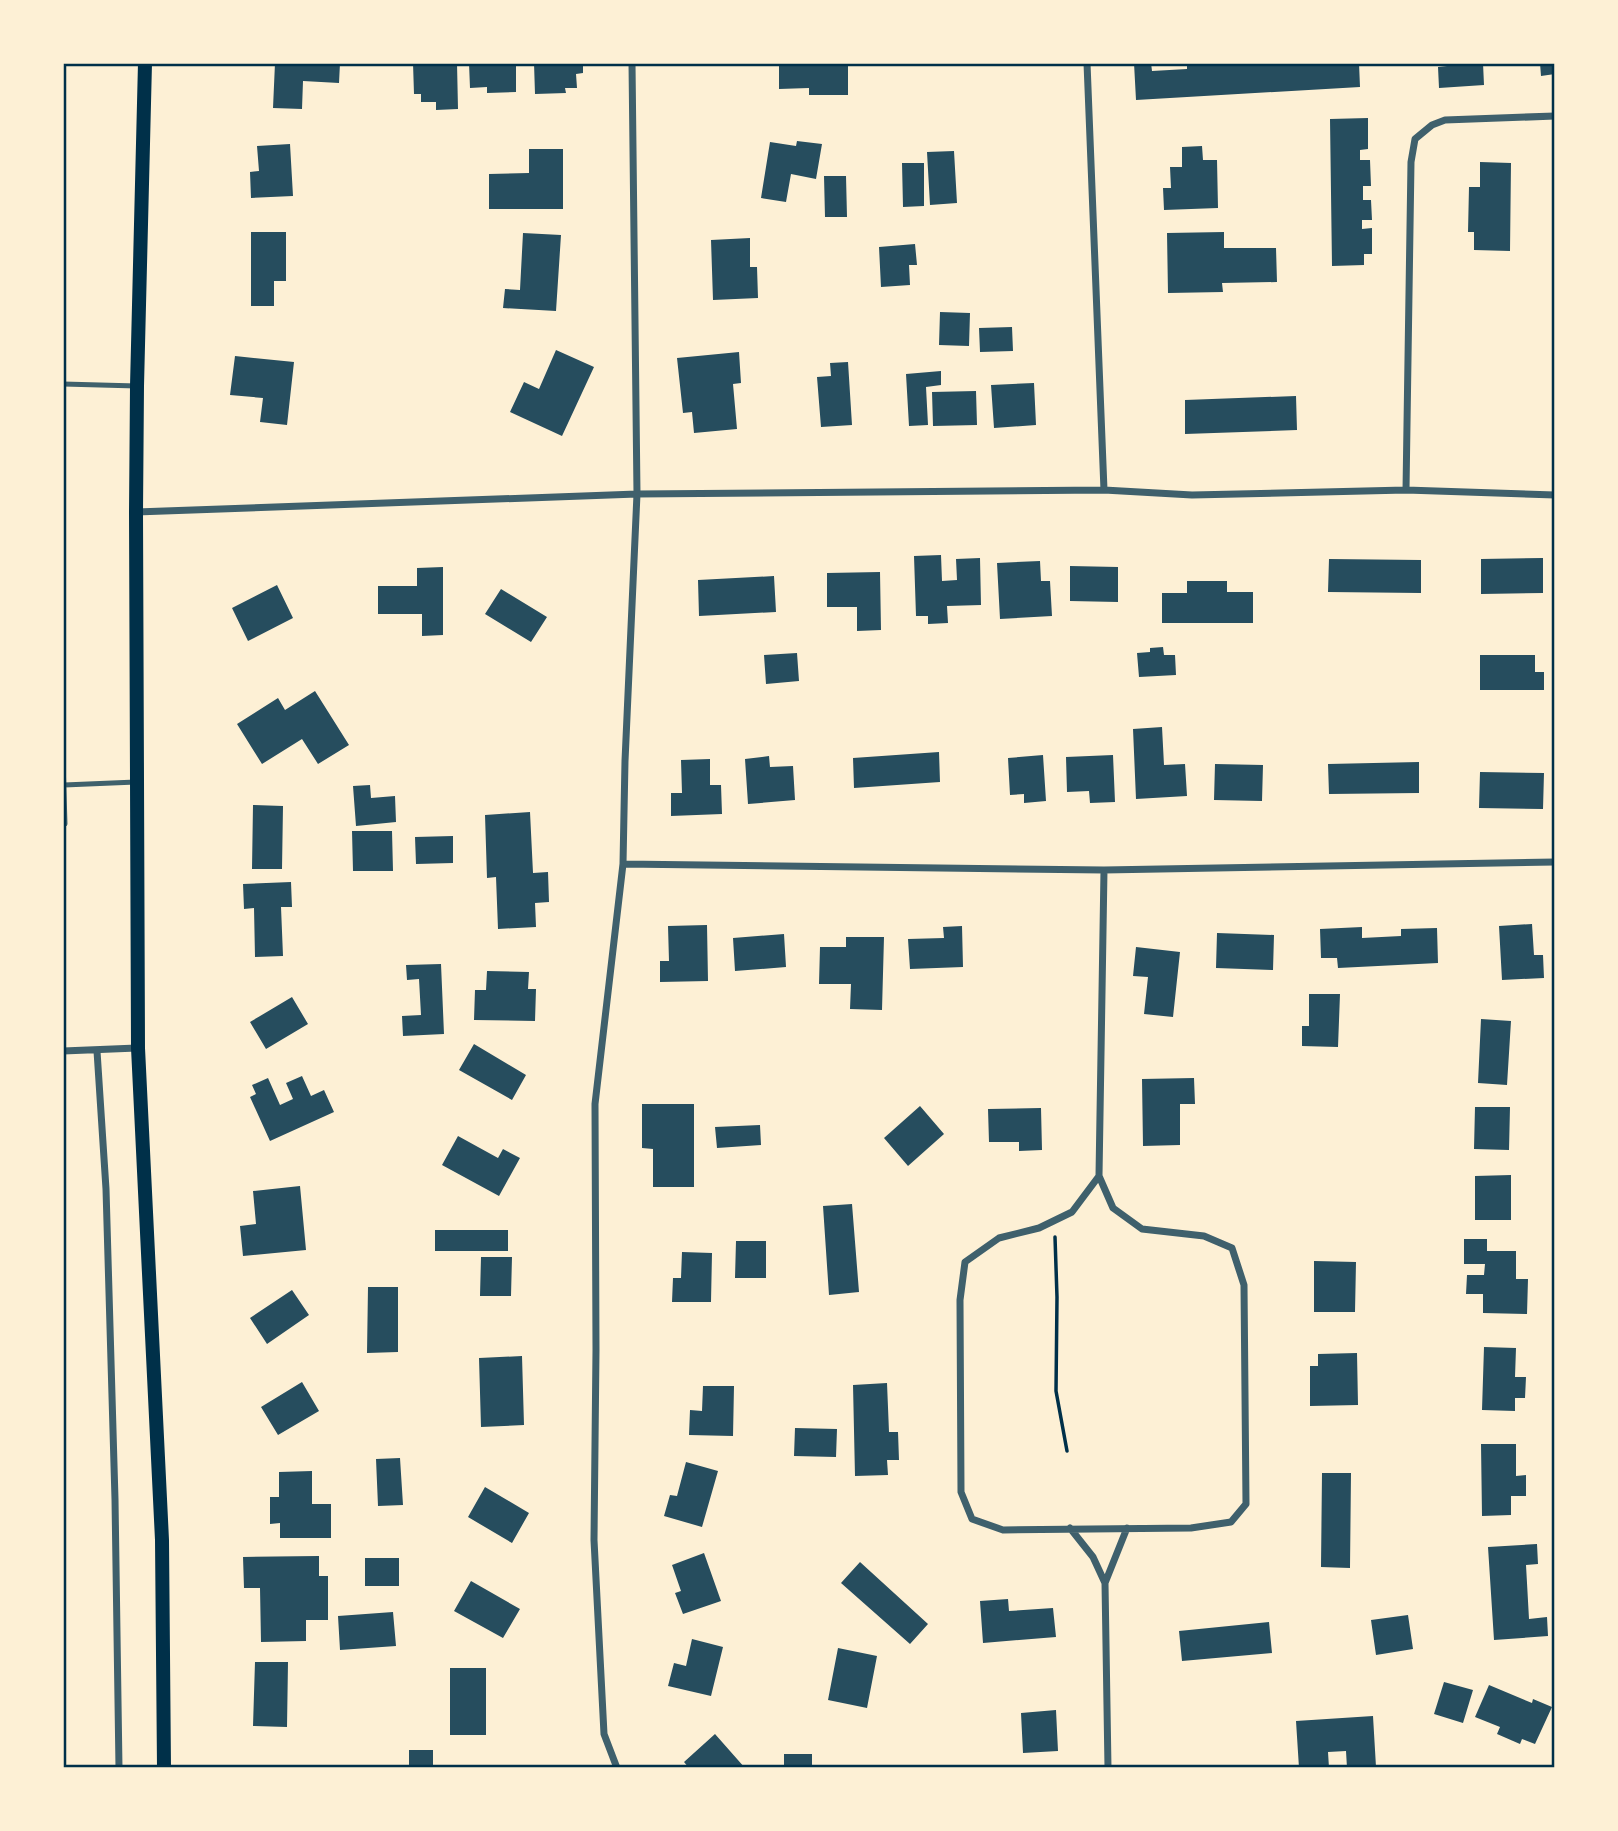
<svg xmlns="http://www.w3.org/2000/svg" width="1618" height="1831" font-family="Ubuntu,sans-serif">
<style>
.building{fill:#264d5e}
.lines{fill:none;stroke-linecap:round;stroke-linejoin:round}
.path{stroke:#003049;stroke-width:3.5}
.service{stroke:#3f606c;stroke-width:5}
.minor{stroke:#3f606c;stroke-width:7}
.secondary{stroke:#003049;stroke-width:14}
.neatline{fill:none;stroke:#003049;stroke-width:2.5}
</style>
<rect width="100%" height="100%" fill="#fdf0d5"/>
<path class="building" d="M275 63H340L339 83 303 81 302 109 273 108Z
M413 63H457L458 109 436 110V102H421V94H414Z
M469 63H516V92L487 93V87L470 88Z
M534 63H583V73L576 74 577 88H565L566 93 535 94Z
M779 63H848V95H809V88L779 89Z
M1134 63H1151L1152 71 1187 69V63H1359L1360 87 1136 100Z
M1447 63H1483L1484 85 1439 88 1438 67 1447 66Z
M1540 63H1555V74L1541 76Z
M1368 118V149L1360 150V160H1370L1371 186H1363V200H1371L1372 220H1362V229L1372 228V254H1364V265L1332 266 1330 119Z
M797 141 822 144 816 179 791 174 786 202 761 198 770 142 796 146Z
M290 144 293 196 251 198 250 172 259 171 257 146Z
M1202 146 1203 160H1217L1218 208 1164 210 1163 188H1171L1170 167H1182V147Z
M529 149H563V209H489V174L529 173Z
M954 151 957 203 930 205 927 152Z
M1480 162 1511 163 1510 251 1474 250V232H1468L1469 187H1480Z
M902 163H924V206L903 207Z
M824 176H846L847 217H825Z
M251 232H286V281H274V306H251Z
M1224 232V248H1276L1277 282 1222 283 1223 292 1168 293 1167 233Z
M523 233 561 235 556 311 503 308 505 289 520 290Z
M750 238V267H757L758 298 713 300 711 240Z
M915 244 917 265H909L910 285 881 287 879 247Z
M940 312 970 313 969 346 939 345Z
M1012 327 1013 351 980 352 979 328Z
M556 350 594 367 562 436 510 412 524 382 539 389Z
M739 352 741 383 733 384 737 429 694 433 692 412 683 413 677 358Z
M235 356 294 362 287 425 260 422 263 398 230 395Z
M848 362 852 425 821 427 817 377 831 376 830 363Z
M941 371V385L926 387 928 425 909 426 906 374Z
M1034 383 1036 425 994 428 991 385Z
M976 391 977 425 933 426 932 392Z
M1296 396 1297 430 1185 434V400Z
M941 555 942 581 957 580 956 559 980 558 981 605 947 606 948 623 928 624V616H916L914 556Z
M1543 558V593L1481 594V559Z
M1329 559 1421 560V593L1328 592Z
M1040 561 1041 581H1050L1052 616 1000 619 997 563Z
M1070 566 1118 567V602L1070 601Z
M443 567V635L422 636V614H378V586H417V568Z
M880 572 881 630 857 631V607H827V573Z
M774 576 776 612 699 616 698 580Z
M1187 581H1227V592H1253V623H1162V593H1187Z
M277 585 293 618 248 641 232 608Z
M501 589 547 617 531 642 485 614Z
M1163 647 1164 655H1175L1176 675 1139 677 1137 653 1150 652V648Z
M797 653 799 681 766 684 764 655Z
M1480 655H1535V672H1544V690H1480Z
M315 691 349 745 318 764 302 739 262 764 237 724 278 698 285 710Z
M1162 727 1164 765 1185 764 1187 796 1136 799 1133 729Z
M939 752 940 782 854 788 853 758Z
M1043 755 1046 801 1024 803V794L1010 795 1008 758Z
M1113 755 1115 802 1090 803 1089 791 1067 792 1066 757Z
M769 756 770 767 793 766 795 800 748 804 745 759Z
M710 759V785H721L722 814 671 816V793H682L681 760Z
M1419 762V793L1329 794 1328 764Z
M1215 764 1263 765 1262 801 1214 800Z
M1480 772 1544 773 1543 809 1479 808Z
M370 785 371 798 395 796 396 822 356 826 353 786Z
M253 805 283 806 282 869H252Z
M530 812 533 873 548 872 549 902 535 903 536 927 498 929 496 877 487 878 485 815Z
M352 831H392L393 871H353Z
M453 836V863L416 864 415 837Z
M291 882 292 907H281L283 956 255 957 254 908 244 909 243 884Z
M1532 924 1534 955H1543L1544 978 1502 980 1499 926Z
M707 925 708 981 660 982V961H669L668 926Z
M962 926 963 967 910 969 908 939 944 938 943 927Z
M1362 927V938L1401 936V929L1437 928 1438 963 1338 968 1337 958H1321L1320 929Z
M1217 933 1274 935 1273 970 1216 968Z
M784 934 786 967 735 971 733 938Z
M846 937H884L882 1010 850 1009 851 984H819L820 947H846Z
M1136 947 1180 952 1173 1017 1144 1014 1148 977 1133 976Z
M441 964 444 1034 403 1036 402 1016 421 1015 419 979 407 980 406 965Z
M487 971 529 972 528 989H536L535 1021 474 1020 475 990H486Z
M1309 994H1340L1338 1047 1302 1046V1026H1309Z
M292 997 308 1024 266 1049 250 1022Z
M1481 1019 1511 1021 1507 1085 1478 1083Z
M474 1044 526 1075 512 1100 459 1070Z
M302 1076 311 1096 324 1090 334 1112 270 1141 250 1097 256 1094 252 1085 268 1078 280 1105 293 1099 286 1083Z
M1194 1078 1195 1104H1180V1145L1143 1146 1142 1079Z
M642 1104H694V1187H653V1149L642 1148Z
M920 1106 944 1134 908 1166 884 1138Z
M1475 1107H1510L1509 1150 1474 1149Z
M1041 1108 1042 1150 1019 1151V1142H989L988 1109Z
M760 1125 761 1145 717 1148 715 1127Z
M458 1136 498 1158 503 1149 520 1158 499 1196 442 1165Z
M1511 1175V1220H1475V1176Z
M300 1186 306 1250 243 1256 240 1226 256 1224 253 1191Z
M852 1204 859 1292 829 1295 823 1206Z
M435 1230H508V1251H435Z
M1464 1239H1487V1251H1516V1279H1528L1527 1314 1483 1313V1294H1466L1467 1275H1484L1485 1264H1464Z
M736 1241H766V1278H735Z
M682 1252 712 1253 711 1302H672L673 1278H681Z
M481 1257H512L511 1296H480Z
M1314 1261 1356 1262 1355 1312H1314Z
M368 1287H398V1352L367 1353Z
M292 1290 309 1315 267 1344 250 1318Z
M1484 1347 1516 1348 1515 1377H1526L1525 1398H1515V1411L1482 1410Z
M1357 1353 1358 1405 1310 1406V1366H1318V1354Z
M522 1356 524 1425 481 1427 479 1358Z
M302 1382 319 1411 278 1435 261 1407Z
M887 1383 889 1432H898L899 1460H887L888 1475 855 1476 853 1385Z
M703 1386H734L733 1436 689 1435 690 1410 702 1411Z
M795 1428 837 1429 836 1457 794 1456Z
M1481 1444H1516V1476L1526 1475V1496H1511V1515L1482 1516Z
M400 1458 403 1505 378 1506 376 1459Z
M686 1462 718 1471 702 1527 664 1516 670 1495 677 1496Z
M312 1471V1504H331V1538H280V1523L270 1524V1497H279V1472Z
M1322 1473H1351L1350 1568 1321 1567Z
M485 1487 529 1513 512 1543 468 1517Z
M1537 1544 1538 1564 1526 1565 1529 1619 1547 1617 1548 1636 1494 1640 1488 1547Z
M704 1553 721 1601 683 1614 675 1593 681 1591 672 1565Z
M319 1556V1576H328V1620H306V1641L261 1642 260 1588H244L243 1557Z
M365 1558H399V1586H365Z
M860 1562 928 1624 910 1644 841 1583Z
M471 1581 520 1609 503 1638 454 1611Z
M1008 1599 1009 1611 1053 1608 1056 1637 983 1643 980 1601Z
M393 1612 396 1646 340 1650 338 1616Z
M1408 1615 1413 1649 1376 1655 1371 1620Z
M1269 1622 1272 1653 1182 1661 1179 1631Z
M692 1639 723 1647 711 1696 668 1686 674 1663 686 1666Z
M838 1648 877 1656 867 1708 828 1700Z
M255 1662H288L287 1727 253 1726Z
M450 1668H486V1735H450Z
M1444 1682 1473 1690 1463 1723 1434 1714Z
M1489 1685 1532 1703 1533 1699 1552 1707 1535 1744 1522 1739 1520 1744 1497 1734 1500 1727 1475 1717Z
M1056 1710 1058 1751 1023 1753 1021 1713Z
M1373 1716 1376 1767 1347 1768 1346 1751 1328 1752 1329 1768H1299L1296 1721Z
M715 1734 745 1768H689L684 1762Z
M409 1750H433V1768H409Z
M784 1754H812V1768H784Z"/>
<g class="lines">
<path class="path" d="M1055 1237 1057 1297 1056 1391 1067 1451"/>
<path class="service" d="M63 384 137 386
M63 761 65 824
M64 785 136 782"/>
<path class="minor" d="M1087 63 1104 490
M1406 490 1411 162 1415 139 1432 125 1445 120 1555 116
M136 512 637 494 1104 490 1192 495 1406 490 1555 495
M623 864 1104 870 1555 862
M63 1051 137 1048
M97 1051 106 1189 115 1499 119 1768
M1099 1176 1072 1212 1039 1228 999 1238 965 1262 960 1300 961 1492 972 1519 1003 1530 1191 1528 1231 1522 1246 1504 1244 1285 1232 1248 1204 1236 1142 1229 1113 1208 1099 1176 1104 870
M1070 1528 1093 1557 1105 1583 1108 1768
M1105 1583 1127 1528
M617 1768 604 1734 594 1540 596 1350 595 1104 623 864 625 761 637 494 632 63"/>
<path class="secondary" d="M145 63 137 386 136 512 138 1048 162 1540 164 1768"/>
</g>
<rect width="1618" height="1831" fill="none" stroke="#fdf0d5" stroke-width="130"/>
<rect x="65" y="65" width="1488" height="1701" class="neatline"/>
</svg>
